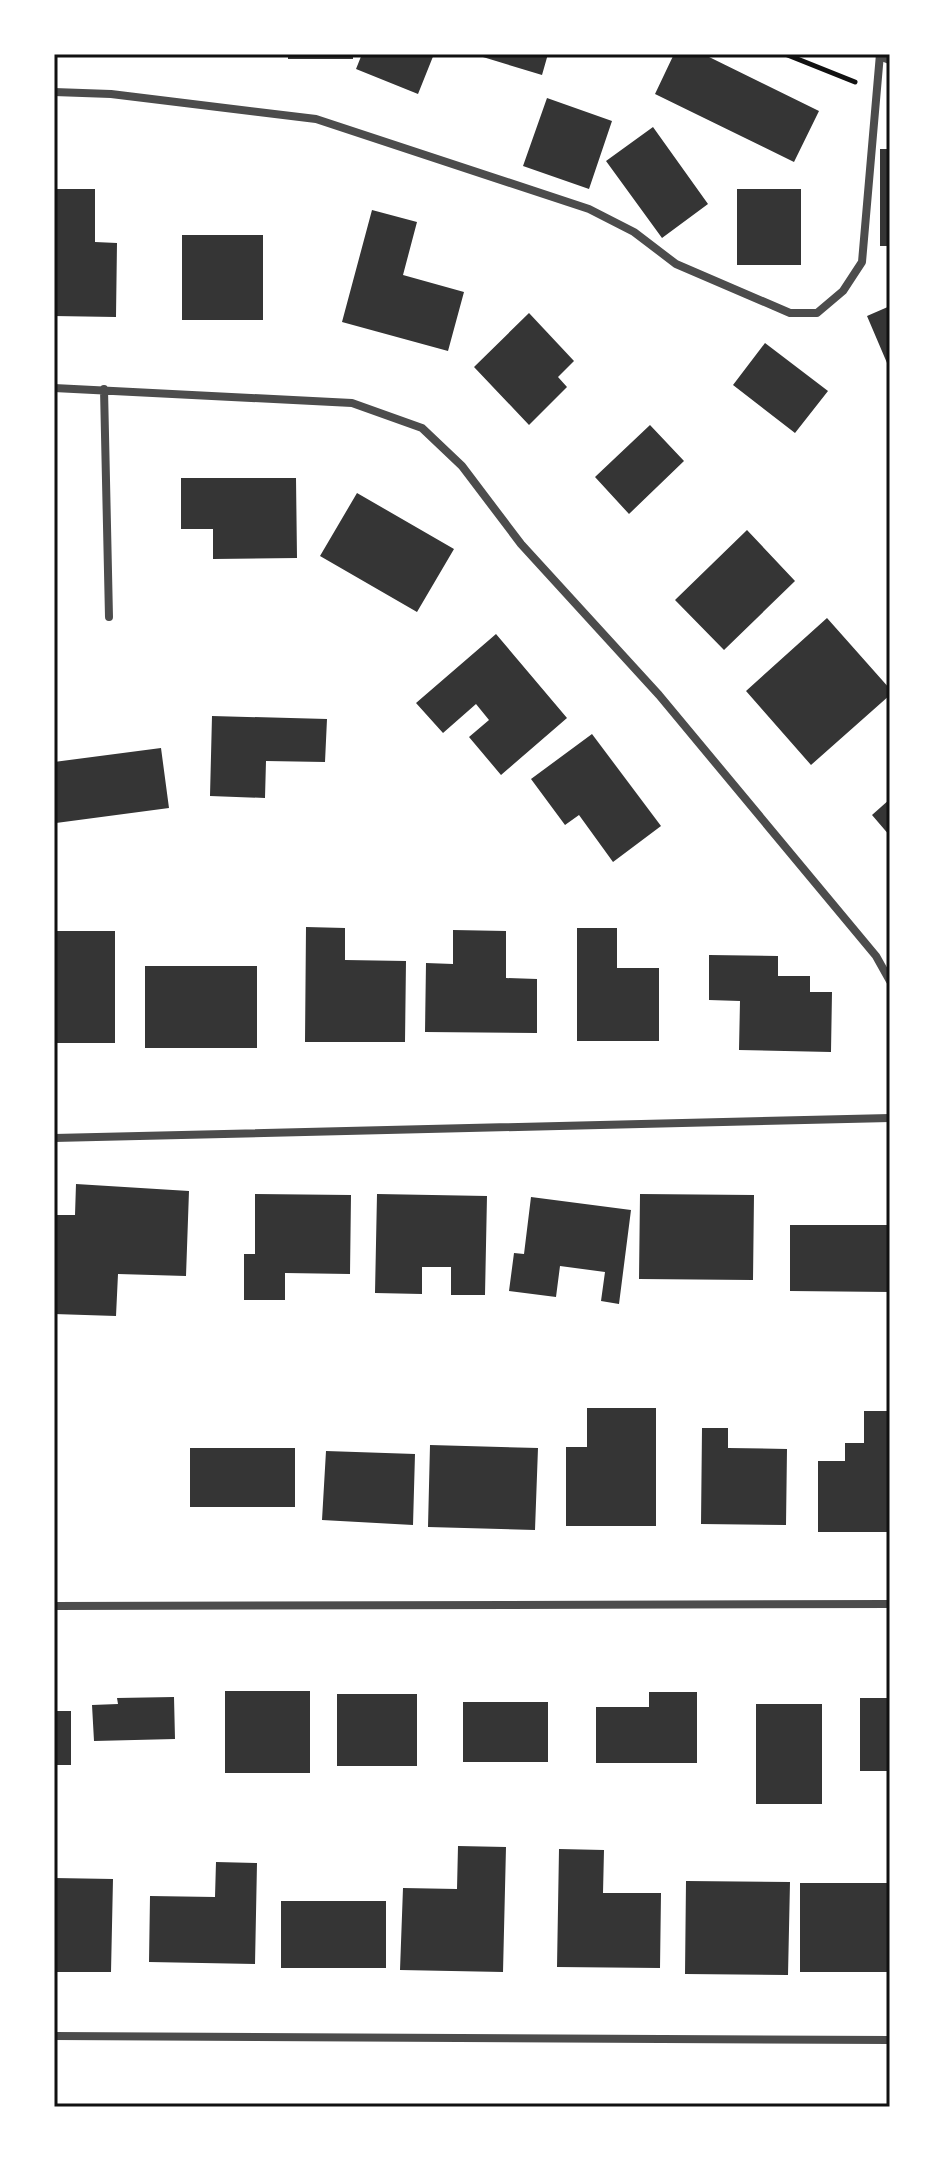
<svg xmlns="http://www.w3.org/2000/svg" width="944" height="2161" font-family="'Public Sans',sans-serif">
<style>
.building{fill:#353535}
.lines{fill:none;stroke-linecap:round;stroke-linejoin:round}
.path{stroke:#111;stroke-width:5}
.minor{stroke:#4c4c4c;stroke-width:8}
.tertiary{stroke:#4c4c4c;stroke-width:14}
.neatline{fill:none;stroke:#111;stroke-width:3}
</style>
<rect width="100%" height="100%" fill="#fff"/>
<path class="building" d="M117 54H165V57H117Z
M288 54H353V59H288Z
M362 54H434L418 94 356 69Z
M473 54H548L542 75Z
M674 54H703L819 111 794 162 655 94Z
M547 98 612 121 589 189 523 166Z
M653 127 708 204 662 238 606 161Z
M880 149H890V246H880Z
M54 189H95V242L117 243 116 317 54 316Z
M737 189H801V265H737Z
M372 210 417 222 403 275 464 292 448 351 342 322Z
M182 235H263V320H182Z
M890 306V370L867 316Z
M529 313 574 361 558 377 567 387 529 425 474 367Z
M765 343 828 391 795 433 733 385Z
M650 425 684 461 629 514 595 477Z
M181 478H296L297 558 213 559V529H181Z
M357 493 454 549 417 612 320 556Z
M747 530 795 581 724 650 675 600Z
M827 618 890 689V695L811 765 746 691Z
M496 634 567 718 501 775 469 737 489 720 476 704 443 733 416 703Z
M212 716 327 719 325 762 266 761 265 798 210 796Z
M592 734 661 826 613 862 579 815 565 825 531 779Z
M161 748 169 808 56 823 54 762Z
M890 799V836L872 815Z
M306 927 345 928V960L406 961 405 1042H305Z
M577 928H617V968H659V1041H577Z
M453 930 506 931V978L537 979V1033L425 1032 426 963 453 964Z
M54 931H115V1043H54Z
M709 955 778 956V976H810V992H832L831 1052 739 1050 740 1001 709 1000Z
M145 966H257V1048H145Z
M76 1184 189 1191 186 1276 118 1274 116 1316 54 1314V1215H75Z
M255 1194 351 1195 350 1274 285 1273V1300H244V1254H255Z
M377 1194 487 1196 485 1295H451V1267H422V1294L375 1293Z
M640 1194 754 1195 753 1280 639 1279Z
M531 1197 631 1210 619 1304 601 1301 605 1272 560 1266 556 1297 509 1291 514 1253 524 1254Z
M790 1225H890V1292L790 1291Z
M587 1408H656V1526H566V1447H587Z
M864 1411H890V1532H818V1461H845V1443H864Z
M702 1428H728V1448L787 1449 786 1525 701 1524Z
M430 1445 538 1448 535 1530 428 1527Z
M190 1448H295V1507H190Z
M326 1451 415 1454 413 1525 322 1520Z
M225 1691H310V1773H225Z
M649 1692H697V1763H596V1707H649Z
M337 1694H417V1766H337Z
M174 1697 175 1739 94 1741 92 1705 118 1704 117 1698Z
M860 1698H890V1771H860Z
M463 1702H548V1762H463Z
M756 1704H822V1804H756Z
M54 1711H71V1765H54Z
M458 1846 506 1847 503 1972 400 1970 403 1888 457 1889Z
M559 1849 604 1850 603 1893H661L660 1968 557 1967Z
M216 1862 257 1863 255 1964 149 1962 150 1896 215 1897Z
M54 1878 113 1879 111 1972H54Z
M686 1881 790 1882 788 1975 685 1974Z
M800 1883H890V1972H800Z
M281 1901H386V1968H281Z"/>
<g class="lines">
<path class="path" d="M785 54 855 82"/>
<path class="minor" d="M54 92 111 94 316 119 589 209 634 232 676 264 790 313H817L843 291 862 262 880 54
M54 388 352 403 422 428 462 466 521 544 659 695 876 956 890 981
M104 389 109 617
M54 1138 890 1118
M54 1606 890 1604
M54 2036 890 2040"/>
<path class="tertiary" d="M882 54 890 57"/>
</g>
<rect width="944" height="2161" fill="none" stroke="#ffffff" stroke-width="112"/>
<rect x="56" y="56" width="832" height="2049" class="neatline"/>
</svg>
